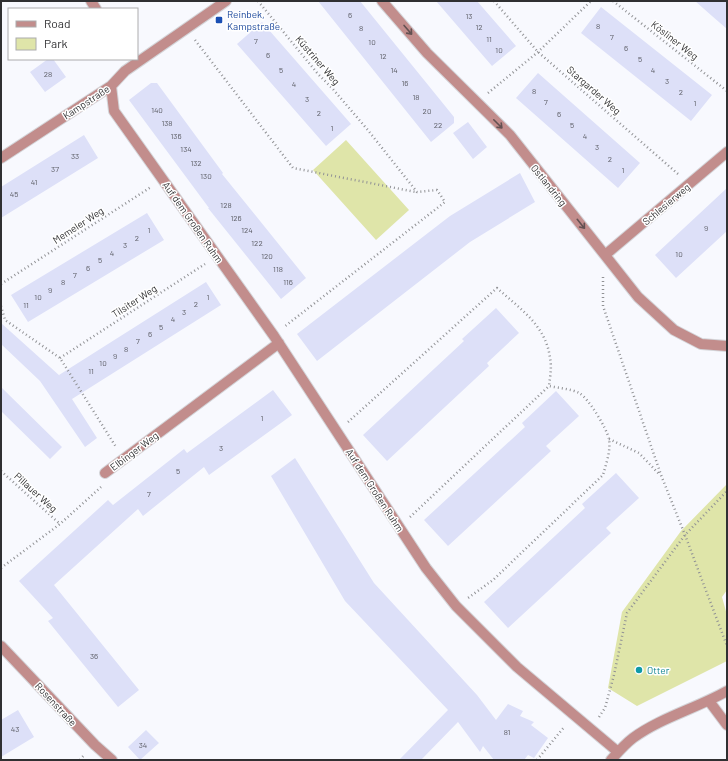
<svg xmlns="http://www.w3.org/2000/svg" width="728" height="761" font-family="Barlow,sans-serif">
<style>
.green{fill:#dfe5a9}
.building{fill:#dde0f8}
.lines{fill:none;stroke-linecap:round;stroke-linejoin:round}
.service-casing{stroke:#d4d5d9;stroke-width:12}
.minor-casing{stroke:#d4d5d9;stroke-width:12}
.path{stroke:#919295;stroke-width:2.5;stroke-dasharray:1 3;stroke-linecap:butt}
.service{stroke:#c28d8c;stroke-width:10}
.minor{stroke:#c28d8c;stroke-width:10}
.oneway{stroke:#635152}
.transit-dot{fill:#1a4fb4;stroke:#fff;stroke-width:1.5}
.culture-dot{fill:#0f9aa8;stroke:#fff;stroke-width:1.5}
.labels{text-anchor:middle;stroke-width:3;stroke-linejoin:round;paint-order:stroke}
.number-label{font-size:8px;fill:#5b5c64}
.transit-label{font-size:10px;fill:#164399;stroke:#fff;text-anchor:start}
.street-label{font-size:10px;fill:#303032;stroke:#fff}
.culture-label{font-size:10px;fill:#0d838f;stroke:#fff;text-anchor:start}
</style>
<rect width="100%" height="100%" fill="#f8f9fe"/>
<path class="green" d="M346 140 409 210 376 240 313 170Z
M727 484V590L722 597 727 615V661L637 706 608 688 622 612 681 531Z"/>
<path class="building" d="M318 1H360L454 117V123L431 142Z
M436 1H477L516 46 492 66Z
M695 1H727V29L712 16Z
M601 7 712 95 691 121 581 33Z
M262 22 351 124 326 146 237 44Z
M48 59H53L66 77 45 92 30 72Z
M538 73 640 163 618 188 516 98Z
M151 83H157L223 173 222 174 306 278 281 299 208 208H209L129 100Z
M468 122 487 147 473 159 453 133Z
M84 135 98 158 1 218V187Z
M520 173 535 202 470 242 317 361 297 334 450 216Z
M727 188V231L676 278 655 255Z
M147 213 164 240 28 322 11 295Z
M206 282 221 305 72 399 97 438 85 447 40 381 1 344V323L60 376 59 375Z
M496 308 519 333 487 363 489 366 387 461 363 435 464 341 462 339Z
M1 387 62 447 50 459 1 411Z
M273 390 292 415 209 475 204 467 143 516 138 509 54 585 139 690 118 707 48 621 53 618 19 581 108 500 113 505 184 449 187 453Z
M556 391 579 416 546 446 551 451 448 546 424 520 525 427 522 423Z
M295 458 374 583 477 695 496 720 508 704 523 711 520 716 534 722 531 725 548 738 534 758 528 755 524 760H494L483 746 480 752 458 722 421 760H399L448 710 345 601 271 476Z
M616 473 639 498 606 528 611 533 508 628 484 602 585 508 582 504Z
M18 710 34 737 1 757V720Z
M146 730 159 743 140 760 128 747Z"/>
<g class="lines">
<defs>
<path id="service" d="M91 1 96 9"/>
<path id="minor" d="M382 1 427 53 510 135 638 297 674 330 701 344 727 346
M111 86 114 111 274 336 426 568 456 606 517 667 618 752
M1 158 111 86 125 71 226 1
M605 255 727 152
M105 473 279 343
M1 646 95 745 112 760
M709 701 727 725
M611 760C618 752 625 744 633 738 660 718 697 708 727 691"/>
</defs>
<use href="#service" class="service-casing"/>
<use href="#minor" class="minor-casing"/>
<path class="path" d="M258 1 318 74 332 88 367 129 417 192 437 190 445 202 284 327
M494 1 538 52 678 174
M613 1 727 91
M195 40 293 168 416 192
M488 93 538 52 591 1
M603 277V306L661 475 685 535 727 646
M1 284 151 187
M1 306 5 320 60 358 116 447
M60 358 205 264
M348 422 497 288C519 308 546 325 550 358 552 367 550 377 549 386
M609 439 639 453 659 474
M1 471 60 524
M410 517 549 386C558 388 572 389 579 393 588 397 607 429 609 439 611 451 606 464 603 475L493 580 468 598
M1 568 60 524 101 487
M599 717 605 708 614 675 627 613 685 535 727 491
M80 760 84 755
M537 760 565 726"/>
<use href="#service" class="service"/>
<use href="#minor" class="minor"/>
</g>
<defs><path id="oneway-shaft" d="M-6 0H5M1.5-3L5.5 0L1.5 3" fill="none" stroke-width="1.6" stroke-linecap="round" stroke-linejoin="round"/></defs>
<g class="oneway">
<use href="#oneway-shaft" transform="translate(408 30) rotate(49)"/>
<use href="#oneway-shaft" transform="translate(498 124) rotate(45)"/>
<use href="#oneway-shaft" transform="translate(581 224) rotate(51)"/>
</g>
<rect class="transit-dot" x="215" y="16" width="8" height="8" rx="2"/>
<circle class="culture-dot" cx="639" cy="670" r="4"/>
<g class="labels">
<g class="number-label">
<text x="350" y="18">6</text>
<text x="469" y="19">13</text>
<text x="598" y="29">8</text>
<text x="479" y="30">12</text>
<text x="361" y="31">8</text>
<text x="612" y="40">7</text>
<text x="489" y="42">11</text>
<text x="256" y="44">7</text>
<text x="372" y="45">10</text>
<text x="626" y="51">6</text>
<text x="499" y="53">10</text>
<text x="268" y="58">6</text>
<text x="383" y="59">12</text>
<text x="640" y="62">5</text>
<text x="281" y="73">5</text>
<text x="394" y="73">14</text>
<text x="653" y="73">4</text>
<text x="48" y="77">28</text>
<text x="667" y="84">3</text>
<text x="405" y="86">16</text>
<text x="294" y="87">4</text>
<text x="534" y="94">8</text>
<text x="681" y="95">2</text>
<text x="416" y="100">18</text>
<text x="307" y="102">3</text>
<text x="546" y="105">7</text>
<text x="695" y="106">1</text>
<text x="157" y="113">140</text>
<text x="427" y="114">20</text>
<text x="319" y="116">2</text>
<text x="559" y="117">6</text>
<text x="167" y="126">138</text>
<text x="438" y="128">22</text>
<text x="572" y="128">5</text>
<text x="332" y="131">1</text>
<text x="176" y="139">136</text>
<text x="585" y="139">4</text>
<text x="597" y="150">3</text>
<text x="186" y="152">134</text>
<text x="75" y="159">33</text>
<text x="610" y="162">2</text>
<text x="196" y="166">132</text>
<text x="55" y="172">37</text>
<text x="623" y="173">1</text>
<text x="206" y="179">130</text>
<text x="34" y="185">41</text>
<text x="14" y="197">45</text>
<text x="226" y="208">128</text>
<text x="236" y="221">126</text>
<text x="706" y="231">9</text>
<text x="149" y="233">1</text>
<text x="247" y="233">124</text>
<text x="137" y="241">2</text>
<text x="257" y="246">122</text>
<text x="125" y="248">3</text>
<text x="112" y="256">4</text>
<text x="679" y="257">10</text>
<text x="267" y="259">120</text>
<text x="100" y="263">5</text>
<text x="88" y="271">6</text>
<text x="278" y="272">118</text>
<text x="75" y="278">7</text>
<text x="63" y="285">8</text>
<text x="288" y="285">116</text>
<text x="50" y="293">9</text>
<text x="38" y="300">10</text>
<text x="208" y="300">1</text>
<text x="196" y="307">2</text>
<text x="26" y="308">11</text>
<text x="184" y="315">3</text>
<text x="173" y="322">4</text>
<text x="161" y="330">5</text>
<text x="150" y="337">6</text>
<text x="138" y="344">7</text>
<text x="126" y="352">8</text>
<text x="115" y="359">9</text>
<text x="103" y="366">10</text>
<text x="91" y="374">11</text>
<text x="262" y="421">1</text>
<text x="221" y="451">3</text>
<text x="178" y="474">5</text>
<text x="149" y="497">7</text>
<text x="94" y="659">36</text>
<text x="15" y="732">43</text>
<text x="507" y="735">81</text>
<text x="143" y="748">34</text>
</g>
<g class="transit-label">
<text x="227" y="18">Reinbek,<tspan x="227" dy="12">Kampstraße</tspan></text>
</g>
<g class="street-label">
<text transform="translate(675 40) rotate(38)" y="4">Kösliner Weg</text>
<text transform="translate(318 60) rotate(49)" y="4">Küstriner Weg</text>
<text transform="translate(594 90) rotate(41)" y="4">Stargarder Weg</text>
<text transform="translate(86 102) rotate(-33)" y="4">Kampstraße</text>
<text transform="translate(549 185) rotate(51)" y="4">Ostlandring</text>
<text transform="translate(666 204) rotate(-40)" y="4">Schlesierweg</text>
<text transform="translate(193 222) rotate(55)" y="4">Auf dem Großen Ruhm</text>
<text transform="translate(78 225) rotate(-33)" y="4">Memeler Weg</text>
<text transform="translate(134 301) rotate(-33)" y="4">Tilsiter Weg</text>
<text transform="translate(134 451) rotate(-37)" y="4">Elbinger Weg</text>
<text transform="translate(375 490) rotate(57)" y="4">Auf dem Großen Ruhm</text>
<text transform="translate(36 492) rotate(42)" y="4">Pillauer Weg</text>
<text transform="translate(56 704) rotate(47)" y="4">Rosenstraße</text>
</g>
<g class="culture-label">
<text x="647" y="674">Otter</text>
</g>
</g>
<rect width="728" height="761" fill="none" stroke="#303032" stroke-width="4"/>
<rect x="8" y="8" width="130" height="52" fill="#ffffff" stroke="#acacad"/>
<rect x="16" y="21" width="20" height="6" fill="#c28d8c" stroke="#acacad"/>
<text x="44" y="28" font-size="12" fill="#303032">Road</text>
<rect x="16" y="38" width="20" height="12" fill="#dfe5a9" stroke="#acacad"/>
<text x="44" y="48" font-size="12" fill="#303032">Park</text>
</svg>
